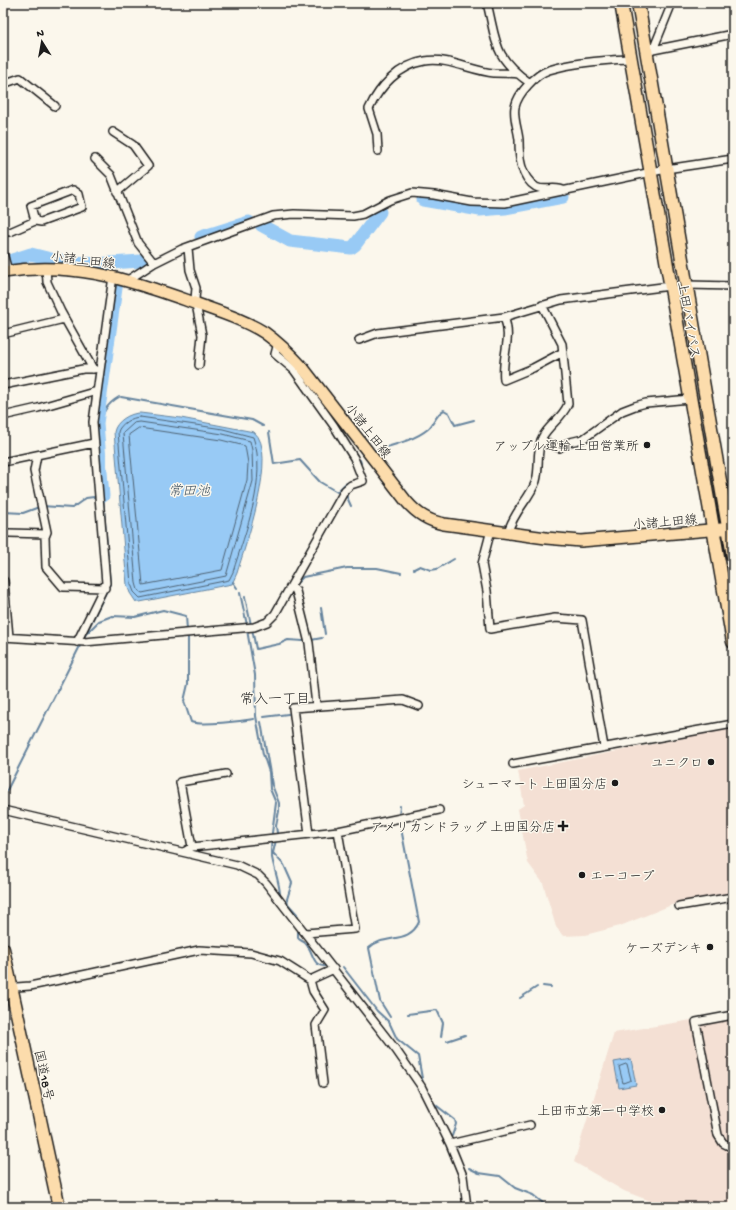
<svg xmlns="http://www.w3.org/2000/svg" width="736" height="1210" font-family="'Gochi Hand','Klee One',sans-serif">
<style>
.built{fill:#f4e0d4}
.water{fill:#98caf5;stroke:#66849e}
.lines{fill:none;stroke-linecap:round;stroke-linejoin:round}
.shore{stroke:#4e6273;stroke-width:1}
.stream{stroke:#66849e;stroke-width:2}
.river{stroke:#98caf5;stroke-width:13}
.minor-casing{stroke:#1c1c1c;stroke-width:10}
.primary-casing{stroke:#1c1c1c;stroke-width:14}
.trunk-casing{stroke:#1c1c1c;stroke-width:15}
.minor{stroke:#fbf7ec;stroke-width:7}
.primary{stroke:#fcdcac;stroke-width:11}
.trunk{stroke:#fcdcac;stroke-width:12}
.poi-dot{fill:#1c1c1c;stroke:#fbf7ec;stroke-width:1.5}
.labels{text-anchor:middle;stroke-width:3;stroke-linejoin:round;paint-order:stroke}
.street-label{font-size:13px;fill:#1c1c1c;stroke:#fbf7ec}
.poi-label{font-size:13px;fill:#1c1c1c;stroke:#fbf7ec;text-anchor:end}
.water-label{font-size:14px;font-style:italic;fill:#475968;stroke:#fbf7ec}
.neighbourhood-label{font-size:14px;fill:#1c1c1c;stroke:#fbf7ec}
</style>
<rect width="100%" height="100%" fill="#fbf7ec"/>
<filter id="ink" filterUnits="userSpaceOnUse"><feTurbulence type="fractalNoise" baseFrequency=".025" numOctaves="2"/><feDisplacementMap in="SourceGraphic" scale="8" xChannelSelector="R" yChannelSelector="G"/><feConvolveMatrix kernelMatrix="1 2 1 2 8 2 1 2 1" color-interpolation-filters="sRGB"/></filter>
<g filter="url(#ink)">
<path class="built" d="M733 728V892L679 902 620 926 585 935 563 936 556 927 543 883 528 863 518 809 524 805 518 771Z
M733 1013V1207H666L624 1191 574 1162 614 1033Z"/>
<path class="water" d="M140 413 181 418 254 432C279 452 245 546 237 573L232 584 140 602H136L130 593 127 585 114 432C116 421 130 413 140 413Z
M631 1059 636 1085 619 1088 614 1062Z"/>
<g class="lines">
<path class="shore" d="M140 417 223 429 253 437C268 478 245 532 233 572L229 580 140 598 134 592 131 584 118 432C120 424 132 417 140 417Z
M140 422 223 434 250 441 252 450 253 481 226 576 142 593 138 590 136 583 123 433 134 423Z
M139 428 221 440 245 446 248 463 247 480 222 570 143 585 129 435Z
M627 1064 631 1080 623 1083 619 1067Z"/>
<path class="stream" d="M121 397 252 420 263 426
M269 432 274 464 300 460 320 482 337 492 345 484 356 480
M97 433C102 417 103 406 119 397
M375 454 376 450C393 445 415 440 428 429 435 423 436 414 444 410L449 413 455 425 474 420
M360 460 361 463
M346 495 351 506
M3 512 23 513 42 506 72 508 86 498 94 497
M414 569 420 566 431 570 437 569 454 559
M233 582 237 588
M296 584 303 577 347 568H377L401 573
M240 593 247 625
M245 597 251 625
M321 608 325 634
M252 629 256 649 279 644 288 640 303 641
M247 630 255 675 256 716 263 754 269 772 270 789 276 803 272 833
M87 633 99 621 112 616 135 617 163 610 186 616 187 630
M188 635V684L184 701 191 722C202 726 242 721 254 719
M83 640 110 584 103 496
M311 640 322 638
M264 717 288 714
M261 722 272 785 279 803V811L276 826 277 833
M3 798 81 644
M399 817 400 806
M272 840C268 858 279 876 280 894
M276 840 273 853 284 865 292 883 287 899 288 904 297 914 298 919
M298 929V938C300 941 304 941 306 944 314 952 312 968 327 966
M343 967 377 1011 389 1022 397 1039 418 1056 423 1084
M543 986 551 987
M520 998 537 987
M408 1014 437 1010 443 1023 441 1037
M390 1017 380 1001 369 948C384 933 409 945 419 922L400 823
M447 1041 465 1035
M432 1102 455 1120 456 1124 452 1136
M469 1168 479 1173 500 1176 515 1188 533 1195 548 1207"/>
<path class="river" d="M423 200 480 210 505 208 563 197
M261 225 290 241 351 248 355 245 380 212
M201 237 249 222
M3 263 31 254 55 260 95 264 141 261
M103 496 97 423 117 281"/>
<defs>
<path id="minor" d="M487 3C497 43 493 57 530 83
M653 50 672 3
M647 53 653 50 733 34
M3 84 20 78 55 106
M113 132 133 145 148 166 117 192
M378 151 377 134 369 109C379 87 399 65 425 61 448 57 471 71 494 73 502 73 510 73 518 74
M95 159 111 175 138 243 154 263
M565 191C555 185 545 192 536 187 520 177 519 156 519 140 518 129 513 118 515 107 518 93 536 74 549 70 575 62 604 60 630 59
M3 231 10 232 35 221 41 222 82 207 79 194 73 190 31 206 35 221
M188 248 190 270 196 288 195 299 202 335 199 365
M3 253 8 271
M46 268 47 282 61 312 93 369
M128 280 154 263 182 249 273 216 294 214 353 216 363 214 390 200 412 193 434 195 472 202 505 203 666 169 733 159
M687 285 733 286
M504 317C513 339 501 356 504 380L533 368 563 352
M3 334 64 319
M359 340 378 333 504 317 561 300 670 286
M3 385 83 369H94
M3 416 38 408 97 391
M541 440 559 448 570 442 583 439 622 411 635 406 646 403 690 399
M37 455 34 471 47 532 45 537 46 567 63 587 105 588
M3 462 94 443
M491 530 482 564 487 591 490 629 555 618 582 620 604 747
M508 532C514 511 529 500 536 481 540 468 536 451 542 438 548 425 562 419 568 404L562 344 542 305
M9 533 46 534
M4 581 9 637
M291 586 296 591 309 643 316 705
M3 637 84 642 254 627 267 622 275 614 345 490 351 485 363 481 354 458 334 426 294 370 275 354 278 343
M77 642 106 583 93 422 113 276
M513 764 733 724
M3 810 237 865 258 875 266 883 396 1050 421 1086 450 1144 463 1176 467 1207
M309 834 293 708 403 700 419 706
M192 847 180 782 226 774
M184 852 192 847 338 831 439 810
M679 906 733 897
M306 933 355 929 338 831
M310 980 313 991 325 1010 316 1025 323 1083
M3 988 30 986 64 979 199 950 251 953 280 961 310 980 334 969
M733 1015 696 1022 718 1135 723 1143 733 1148
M450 1144 530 1125"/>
<path id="primary" d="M3 272C72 261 122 278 186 300 213 310 241 318 265 333 279 343 291 355 303 368L406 501C417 514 428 521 444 524L546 538 581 541 733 528"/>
<path id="trunk" d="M621 3 733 642
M638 3 733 556
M3 949 59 1207"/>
</defs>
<use href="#minor" class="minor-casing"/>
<use href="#primary" class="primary-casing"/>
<use href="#trunk" class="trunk-casing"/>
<use href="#minor" class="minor"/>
<use href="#primary" class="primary"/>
<use href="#trunk" class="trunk"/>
</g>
</g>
<g class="poi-dot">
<circle cx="647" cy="445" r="4"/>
<circle cx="711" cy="762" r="4"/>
<circle cx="615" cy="783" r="4"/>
<path d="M561 820h4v4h4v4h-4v4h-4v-4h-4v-4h4z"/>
<circle cx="582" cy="875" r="4"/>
<circle cx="710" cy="947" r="4"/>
<circle cx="662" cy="1110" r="4"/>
</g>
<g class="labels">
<g class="street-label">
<text transform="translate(83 259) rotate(7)" y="5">小諸上田線</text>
<text transform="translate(690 320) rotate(80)" y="5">上田バイパス</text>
<text transform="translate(369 430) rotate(52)" y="5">小諸上田線</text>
<text transform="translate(665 521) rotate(-5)" y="5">小諸上田線</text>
<text transform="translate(45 1075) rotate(78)" y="5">国道18号</text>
</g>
<g class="poi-label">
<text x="639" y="450">アップル運輸 上田営業所</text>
<text x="703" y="767">ユニクロ</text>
<text x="607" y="788">シューマート 上田国分店</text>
<text x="555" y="831">アメリカンドラッグ 上田国分店</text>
<text x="590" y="880" text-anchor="start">エーコープ</text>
<text x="702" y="952">ケーズデンキ</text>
<text x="654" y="1115">上田市立第一中学校</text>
</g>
<g class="water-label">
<text x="189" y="495">常田池</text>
</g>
<g class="neighbourhood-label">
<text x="275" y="703">常入一丁目</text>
</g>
</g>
<rect width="736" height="1210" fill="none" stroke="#fbf7ec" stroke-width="16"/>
<rect x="8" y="8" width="720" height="1194" fill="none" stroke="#1c1c1c" stroke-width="1.5" filter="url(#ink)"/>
<g transform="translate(42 42) rotate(349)" stroke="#fbf7ec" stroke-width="3" paint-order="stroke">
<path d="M0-3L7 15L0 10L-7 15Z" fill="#1c1c1c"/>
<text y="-6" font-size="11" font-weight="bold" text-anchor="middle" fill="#1c1c1c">N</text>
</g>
</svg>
